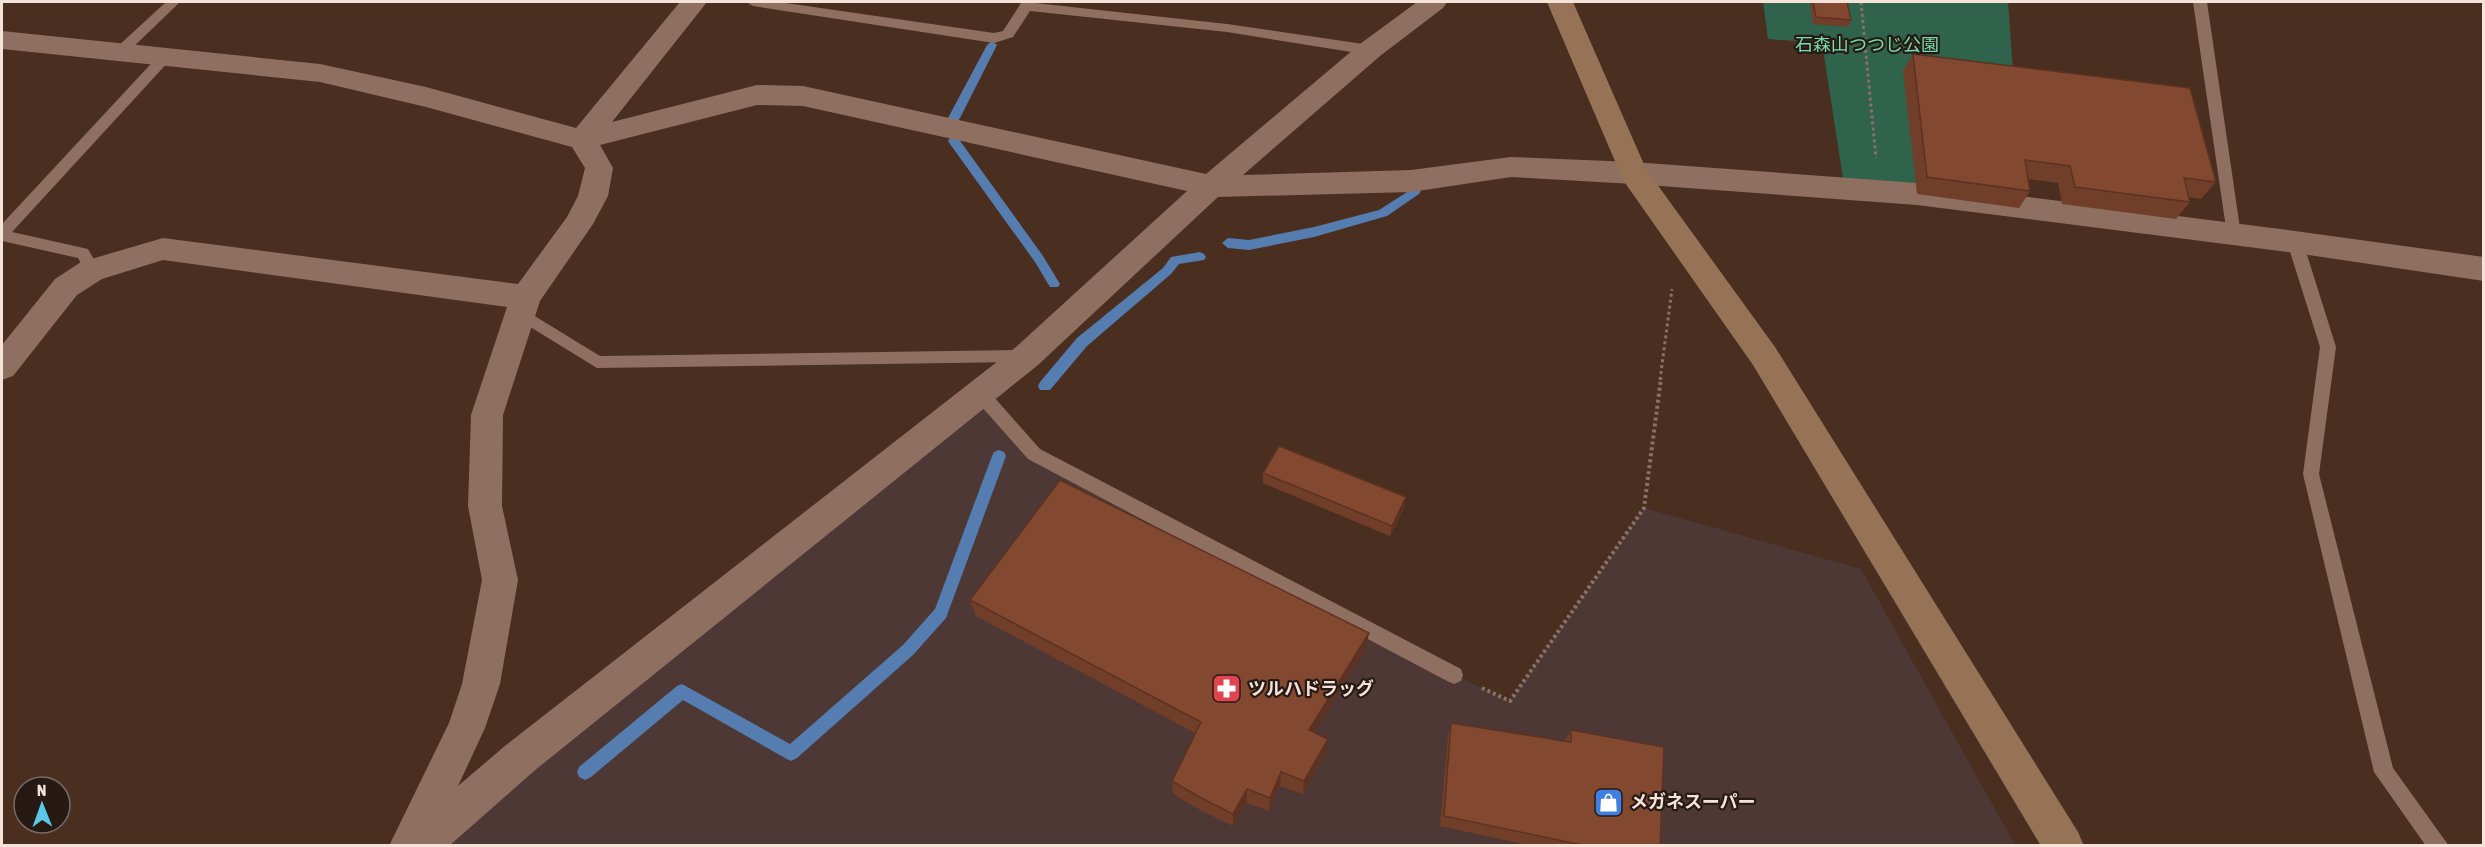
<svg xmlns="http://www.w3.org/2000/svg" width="2485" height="847" font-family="'Asap Condensed','Noto Sans JP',sans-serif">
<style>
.commercial{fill:#4d3835}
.green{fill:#2f634b}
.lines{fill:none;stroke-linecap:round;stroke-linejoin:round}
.stream{fill:#557daf;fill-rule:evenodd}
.path-far1{stroke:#897165;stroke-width:3;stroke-dasharray:3 3;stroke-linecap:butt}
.path{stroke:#897165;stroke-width:4;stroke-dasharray:3 3;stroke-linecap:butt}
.lane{fill:#8e6f60;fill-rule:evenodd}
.street{fill:#8e6f60;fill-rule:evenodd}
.secondary{fill:#967256;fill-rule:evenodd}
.wall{fill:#713e29}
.shaded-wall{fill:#5c3222}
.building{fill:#834830;stroke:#5c3222;stroke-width:1.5}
.labels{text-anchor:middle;stroke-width:4.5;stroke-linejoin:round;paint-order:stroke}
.park-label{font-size:18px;fill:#76deaf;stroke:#271a14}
.poi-label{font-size:18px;font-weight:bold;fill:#f5e3da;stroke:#271a14;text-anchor:start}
</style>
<rect width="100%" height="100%" fill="#4a2f21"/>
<path class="commercial" d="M980 393 1034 454 1454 675 1510 701 1644 508 1861 569 2015 845 420 846Z"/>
<path class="green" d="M1763 2H2008L2014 85 1917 194 1843 178 1822 43 1768 39Z"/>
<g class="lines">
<path class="stream" d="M992 41 997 45 960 118 958 121H950L948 118 987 45Z
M954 137 958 138 1043 256 1060 284 1058 287H1050L1035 262 950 144 948 141 950 138Z
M1415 187 1421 191 1419 194 1387 216 1314 237 1249 250 1228 248 1222 243 1228 238 1249 240 1314 227 1379 210Z
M1200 252 1204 254 1206 257 1204 260 1179 264 1171 274 1087 346 1050 390H1040L1038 386 1040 382 1077 338 1163 268 1171 257Z
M999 450 1004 452 1006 456 946 618 913 655 797 758 791 761 785 758 683 700 591 777 585 780 579 777 577 772 579 767 677 686 682 684 790 744 903 645 935 609 992 456 994 452Z"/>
<path class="path-far1" d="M1861 2 1876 158
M1660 380 1672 289"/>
<path class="path" d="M1482 688 1510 701 1644 508 1661 378"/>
<path class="lane" d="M166 2H180L126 54H116L114 51 116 48Z
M746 2H779L994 33 1003 31 1021 3 1026 2 1227 24 1370 45 1377 50 1370 55 1227 32 1030 11 1013 37 994 43 753 6Z
M2193 2H2207L2241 235 2239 239H2229L2227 235Z
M166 51 173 56 171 59 12 232 88 249 100 270 97 274H87L78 258 2 241V224L161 53Z
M2295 236 2300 238 2303 242 2336 347 2319 474 2393 768 2449 846H2426L2374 772 2303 474 2320 347 2287 242 2290 238Z
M520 307 600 356 1024 350 1030 351 1032 356 1030 361 1024 362 597 368 514 317 512 313 514 309Z
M980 386 986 388 1040 449 1461 669 1463 675 1461 681 1454 684 1447 681 1028 459 974 398 972 393 974 388Z"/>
<path class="street" d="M680 2H707L612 122 757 85 803 86 1206 174 1360 44 1417 2H1447L1443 8 1380 56 1243 175 1411 170 1511 157 1633 162 1917 183 2295 231 2484 257V281L2295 253 1917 205 1633 184 1511 177 1411 192 1218 197 1038 365 534 771 449 846H389L449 723 462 684 482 580 468 506 471 415 507 307 163 260 102 279 77 295 13 376 2 380V345L55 279 81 262 163 238 518 284 567 217 578 196 585 168 572 147 426 107 320 82 2 49V31L320 64 426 87 576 128ZM757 105 803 106 1187 191 1016 347 506 745 458 786 485 728 500 684 518 580 502 506 503 415 540 301 593 224 608 196 613 168 600 145Z"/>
<path class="secondary" d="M1547 2H1573L1646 169 1775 347 2078 832 2084 846H2041L1753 365 1623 180Z"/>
</g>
<path class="wall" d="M1811 2H1847L1851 20 1848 27 1813 24 1810 5Z
M1913 54 2216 182 2201 199 2189 197 2190 202 2176 219 2062 204 2058 183 2028 179 2030 191 2019 208 1917 194 1903 71Z
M1263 473 1406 497 1404 508 1390 536 1263 483Z
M970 600 1366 649 1314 733 1326 753 1303 794 1280 786 1269 811 1247 803 1233 826 1202 811 1173 794 1172 781 1195 733 976 616Z
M1451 723 1565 741 1571 730 1660 846H1532L1440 826 1448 735Z"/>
<path class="shaded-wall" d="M1406 497 1404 508 1390 536 1392 526Z
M1369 633 1366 649 1307 744 1309 730Z
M1328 739 1326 753 1303 794 1304 781Z
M1281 772 1280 786 1269 811 1270 798Z
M1247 789V803L1233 826V814Z"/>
<path class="building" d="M1813 2H1847L1851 20 1816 17Z
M1913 54 2190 88 2216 182 2184 178 2190 202 2075 187 2070 166 2025 160 2030 191 1927 177Z
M1279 446 1406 497 1392 526 1263 473Z
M1060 480 1369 633 1309 730 1328 739 1304 781 1281 772 1270 798 1247 789 1233 814 1201 798 1172 781 1201 722 970 600Z
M1451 723 1571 742V730L1664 747 1660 846H1587L1444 816Z"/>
<defs>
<symbol id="pharmacy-square" viewBox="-11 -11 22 22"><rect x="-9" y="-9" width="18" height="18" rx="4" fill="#e0444e" stroke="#271a14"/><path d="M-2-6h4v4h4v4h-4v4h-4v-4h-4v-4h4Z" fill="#fff"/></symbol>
<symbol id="shop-square" viewBox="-11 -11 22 22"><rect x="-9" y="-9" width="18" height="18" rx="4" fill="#3f7fe0" stroke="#271a14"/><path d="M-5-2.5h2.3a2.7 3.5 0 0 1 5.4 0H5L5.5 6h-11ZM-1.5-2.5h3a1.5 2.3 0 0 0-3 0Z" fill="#fff"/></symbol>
</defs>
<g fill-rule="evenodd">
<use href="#pharmacy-square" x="1210" y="672" width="33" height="33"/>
<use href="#shop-square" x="1592" y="786" width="33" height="33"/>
</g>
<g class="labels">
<g class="park-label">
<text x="1867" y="51">石森山つつじ公園</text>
</g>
<g class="poi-label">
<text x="1248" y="695">ツルハドラッグ</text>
<text x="1630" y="808">メガネスーパー</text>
</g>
</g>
<rect width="2485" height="847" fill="none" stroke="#f5e3da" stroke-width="6"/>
<g transform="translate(42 805) rotate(359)"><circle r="28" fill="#271a14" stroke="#796a63" stroke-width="1.5"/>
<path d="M0-4.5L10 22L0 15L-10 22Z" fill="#5ac8e6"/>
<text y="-9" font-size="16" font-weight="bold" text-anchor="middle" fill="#f5e3da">N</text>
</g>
</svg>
